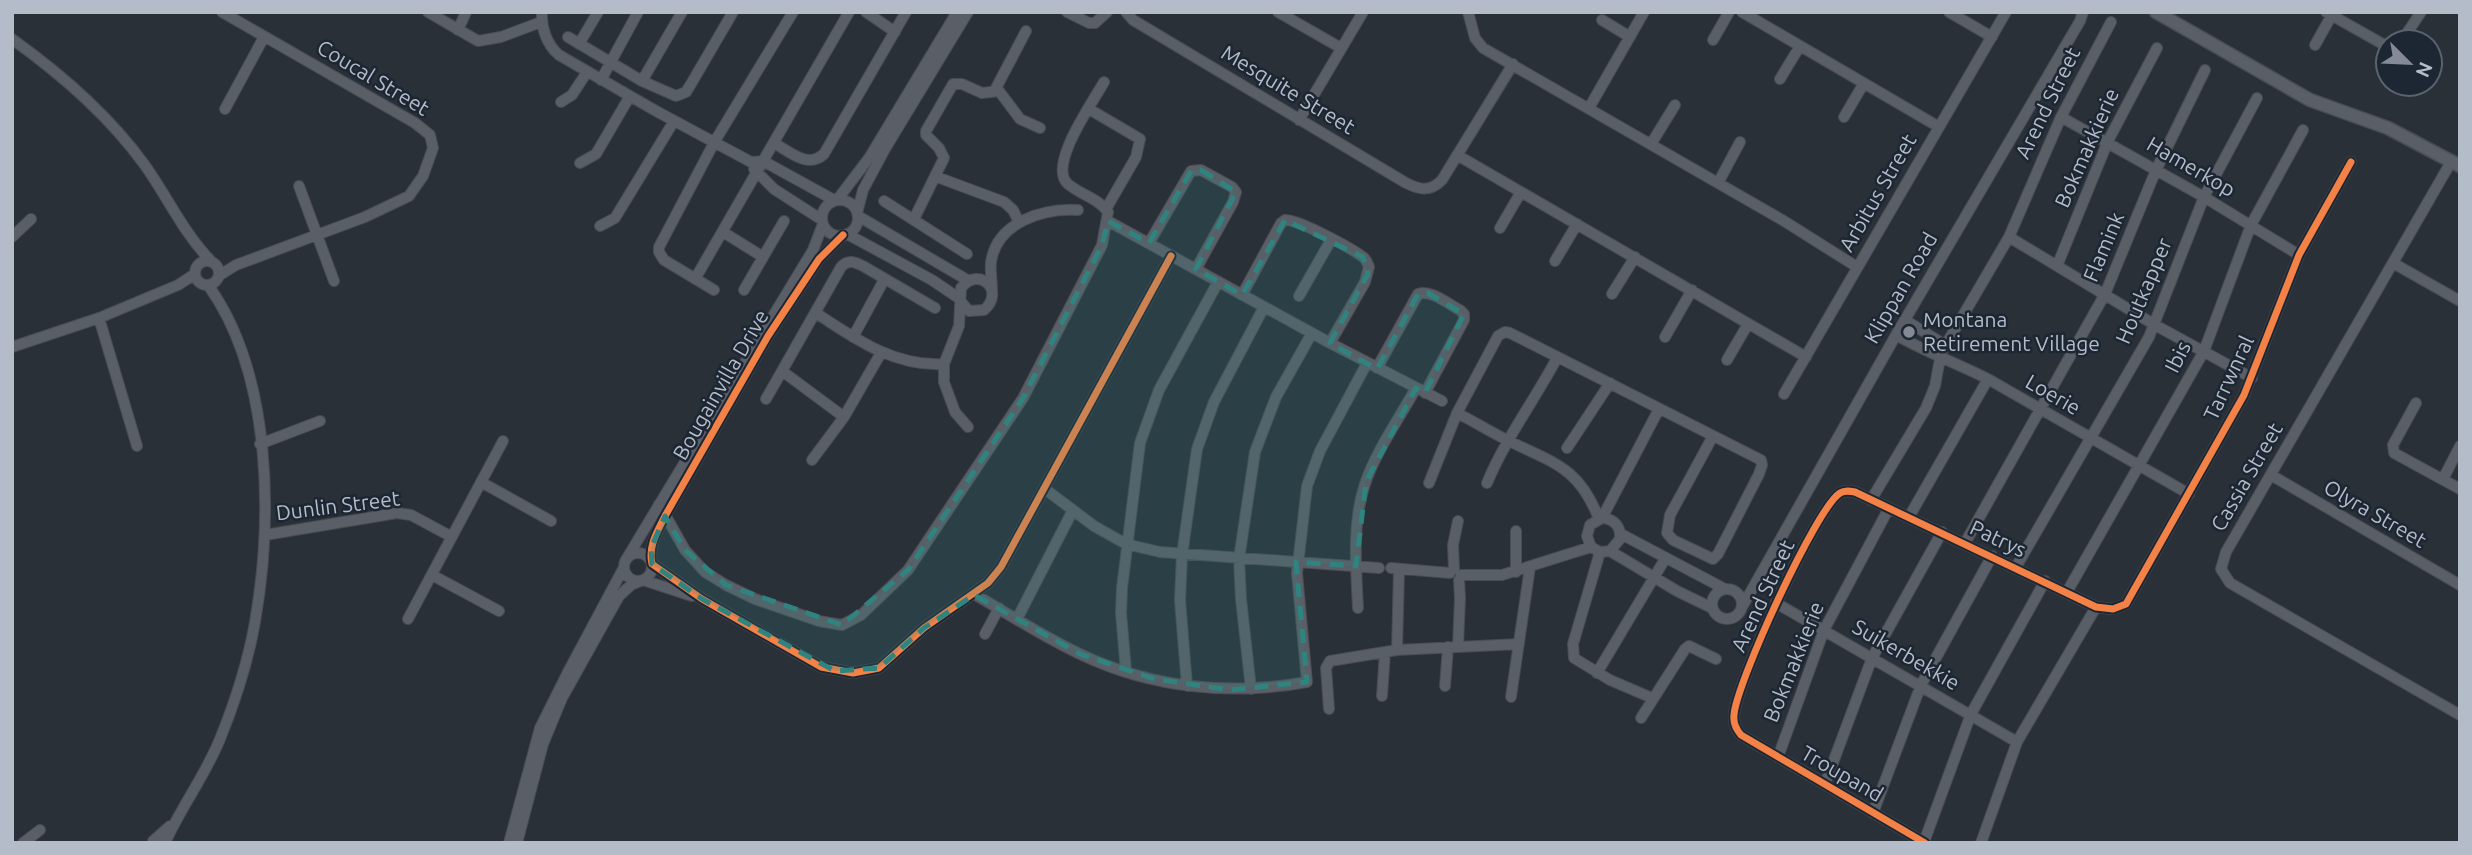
<svg xmlns="http://www.w3.org/2000/svg" width="2472" height="855" font-family="Ubuntu,sans-serif">
<style>
.lines{fill:none;stroke-linecap:round;stroke-linejoin:round}
.minor-casing{stroke:#484c53;stroke-width:12}
.tertiary-casing{stroke:#484c53;stroke-width:15}
.minor{stroke:#5a5e66;stroke-width:10}
.tertiary{stroke:#5a5e66;stroke-width:12}
.cycleway-casing{stroke:#1d2633;stroke-width:11}
.cycleway{stroke:#f48246;stroke-width:7}
.marked{fill:#308480;fill-opacity:0.2;stroke:#308480;stroke-width:5;stroke-dasharray:14 9;stroke-linejoin:round}
.poi-dot{fill:#848b96;stroke:#1d2633;stroke-width:2.5}
.labels{text-anchor:middle;stroke-width:5;stroke-linejoin:round;paint-order:stroke}
.street-label{font-size:21px;fill:#b4bcc9;stroke:#1d2633}
.poi-label{font-size:21px;fill:#b4bcc9;stroke:#1d2633;text-anchor:start}
</style>
<rect width="100%" height="100%" fill="#2a3038"/>
<g class="lines">
<defs>
<path id="minor" d="M428 12 478 41 501 37 541 22
M542 12C541 28 547 45 559 55L656 111 751 162 763 161 834 200
M866 12 895 32
M1067 12 1089 23H1095L1107 12
M1126 12 1133 20 1406 183C1420 190 1430 192 1442 180L1513 64
M1278 12 1341 48
M1468 12 1475 38 1483 48 1784 221 1857 267
M1742 12 1939 127
M1949 12 1992 37
M2326 12 2388 47
M1602 20 1630 37
M458 30 466 12
M568 37 642 81 676 96 686 92 691 84 733 12
M12 39C61 74 109 116 144 164 167 196 183 232 210 260
M1713 40 1729 12
M2401 42 2421 12
M579 44 598 12
M2315 45 2333 13
M1780 79 1800 46
M601 80 638 12
M642 81 682 12
M995 90 1026 31
M561 102 572 95 587 72
M1589 108 1644 12
M225 109 264 37
M1089 109 1140 139 1136 157 1106 209
M1844 117 1864 83
M2061 117 2204 197 2299 255
M1299 120 1363 12
M774 143C790 152 808 169 824 154L906 12
M1651 144 1675 105
M1457 155 1806 357
M2451 162 2226 552 2221 569 2230 583 2460 715
M580 163 596 154 630 96
M754 169 774 189 822 220
M937 177 1004 202 1013 210 1019 222
M1718 183 1740 142
M299 186 334 281
M837 200 869 158 957 12
M822 218a18 18 0 1 1 36 0a18 18 0 1 1-36 0Z
M884 201 967 254
M857 213 863 190 885 149 968 12
M858 216 969 281
M914 219 944 158 939 148 926 135V131L953 84H962L982 93 999 91 1020 119 1040 128
M1108 221 1330 343 1442 401
M600 226 615 218 674 121
M1500 228 1521 192
M723 232 763 257
M847 234 932 280 960 299
M843 235 819 259 768 336 665 516C657 532 648 546 652 564L702 599 821 667 853 673 879 668 924 628 988 583 1001 567 1171 256
M12 237 31 219
M2009 237 2155 325 2252 378
M1149 243 1191 171 1201 170 1232 187 1236 192 1233 202 1196 269
M195 273a12 12 0 1 1 24 0a12 12 0 1 1-24 0Z
M1555 261 1577 224
M2393 263 2460 301
M2057 266 2108 141 2157 48
M220 275 236 265 365 217 409 196 423 176 433 148 430 135 415 123 222 12
M695 279 849 12
M714 290 664 260 659 252V247L715 141 793 12
M744 290 784 221
M992 290C992 281 990 270 991 262 997 221 1045 208 1078 210
M1612 294 1635 257
M1242 295 1281 223 1285 220C1298 219 1351 248 1363 257 1367 260 1367 262 1369 267L1365 282 1330 343
M1299 296 1331 240
M962 303 969 311 984 310C1006 291 979 265 961 288L959 326 944 364V382L955 412 968 427
M816 313C855 339 895 367 944 364
M99 318 137 446
M1905 320 1945 345
M1896 335C1926 352 1958 364 1988 379L2189 494
M853 337 884 280
M1665 337 1692 290
M12 347 99 318 178 285 195 274
M1727 360 1748 324
M1377 368 1418 294C1431 289 1448 304 1460 310L1464 314V320L1425 393
M782 371 844 417
M1784 394 2006 12
M766 399 841 267C848 259 855 262 863 266L935 308
M2416 403 2393 445 2394 453 2460 489
M1457 413C1473 421 1489 431 1505 439 1552 463 1578 465 1599 519
M260 444 320 421
M1567 448 1610 383
M812 460 844 417 881 353
M2271 475 2460 585
M2443 479 2460 446
M481 482 551 521
M1429 483 1457 413 1498 336 1505 332 1510 333 1761 460 1762 465 1759 474 1718 554 1713 559 1673 540 1667 533 1670 515 1713 436
M1487 483C1506 438 1534 401 1557 358
M1045 489 1094 526 1126 544 1160 552 1379 568
M1871 500 1926 408 1935 386 1941 353 2009 237 2061 117 2111 22
M659 504 685 550 705 572 726 585 755 599 819 621 842 625 861 615 908 570 1023 398 1102 245 1108 212C1098 198 1081 195 1068 184 1047 166 1093 102 1104 82
M1909 517 1988 379
M1602 518 1659 409
M1621 534 1723 588
M265 535 397 513 411 515 452 537
M1965 543 2105 294 2156 170 2205 70
M1610 551 1677 591 1712 608
M1600 552 1573 644 1574 658 1610 680 1652 698
M624 567a14 14 0 1 1 28 0a14 14 0 1 1-28 0Z
M627 558 813 250 823 224
M2016 567 2149 337 2204 197 2257 98
M1391 568 1450 573
M1454 569 1453 545 1458 521
M1516 572V531
M432 575 499 611
M1461 575H1502L1591 547 1600 552 1610 551 1620 539C1621 527 1615 519 1602 518L1590 525 1587 536 1591 547
M1712 604a15 15 0 1 1 30 0a15 15 0 1 1-30 0Z
M2067 592 2204 351 2251 225 2303 130
M974 594C1010 615 1045 638 1082 655 1152 688 1231 696 1307 682L1297 573 1307 486 1320 451 1367 363
M1776 603 2017 742
M1742 607 1896 335 2080 21 2083 12
M1358 608C1356 568 1352 522 1365 484 1376 451 1399 419 1416 388
M408 619 503 441
M1017 619 1073 510
M985 634 999 608
M1458 647 1460 598 1459 580
M1397 650 1399 569
M1126 671 1121 613 1122 588 1140 443 1159 390 1218 282
M1597 673 1665 559
M1187 686 1180 600 1182 555 1197 449 1214 402 1264 307
M1445 686 1448 647
M1251 689 1241 599 1239 559 1255 452 1276 397 1312 333
M1382 696 1385 652
M1511 697 1530 567
M1329 709 1326 668 1330 661 1397 650 1519 644
M1641 718 1685 649 1689 646 1716 659
M1778 757 1824 630 1889 508
M1825 784 1872 658 1942 532
M1873 813 1921 685 1992 556
M153 841 170 826
M1924 842 1971 714 2045 581
M23 843 40 830
M165 843C181 807 205 776 220 739 235 702 248 662 255 622 273 518 272 374 208 285
M509 843 540 728 569 670 623 569
M517 843 543 744 562 698 619 596 631 585 643 580 692 596
M1925 843 1741 735C1736 729 1733 723 1734 715 1736 684 1816 508 1840 493 1845 490 1850 491 1855 492L2096 607 2113 609 2126 604 2244 395 2299 255 2351 162
M1981 843 2017 742 2096 607"/>
<path id="tertiary" d="M2156 12 2310 100 2388 128 2460 166"/>
</defs>
<use href="#minor" class="minor-casing"/>
<use href="#tertiary" class="tertiary-casing"/>
<use href="#minor" class="minor"/>
<use href="#tertiary" class="tertiary"/>
<defs>
<path id="cycleway" d="M843 235 819 259 768 336 665 516C657 532 648 546 652 564L702 599 821 667 853 673 879 668 924 628 988 583 1001 567 1171 256
M1925 843 1741 735C1736 729 1733 723 1734 715 1736 684 1816 508 1840 493 1845 490 1850 491 1855 492L2096 607 2113 609 2126 604 2244 395 2299 255 2351 162"/>
</defs>
<use href="#cycleway" class="cycleway-casing"/>
<use href="#cycleway" class="cycleway"/>
</g>
<path class="marked" d="M1201 170 1236 192 1196 269 1242 295 1285 220 1363 257 1368 274 1330 343 1377 369 1418 294 1428 293 1464 314 1425 393 1416 388 1366 482 1356 566 1296 562 1307 682 1230 690 1154 679 1080 654 974 595 924 628 879 668 835 671 702 599 652 564 651 548 665 516 685 550 726 585 842 625 908 570 1023 398 1102 245 1108 221 1149 243 1191 171Z"/>
<circle class="poi-dot" cx="1909" cy="332" r="7"/>
<g class="labels">
<g class="street-label">
<text transform="translate(373 78) rotate(31)" y="7">Coucal Street</text>
<text transform="translate(1288 90) rotate(31)" y="7">Mesquite Street</text>
<text transform="translate(2048 103) rotate(-64)" y="7">Arend Street</text>
<text transform="translate(2087 148) rotate(-66)" y="7">Bokmakkierie</text>
<text transform="translate(2191 167) rotate(30)" y="7">Hamerkop</text>
<text transform="translate(1878 193) rotate(-60)" y="7">Arbitus Street</text>
<text transform="translate(2104 247) rotate(-67)" y="7">Flamink</text>
<text transform="translate(1901 288) rotate(-60)" y="7">Klippan Road</text>
<text transform="translate(2144 291) rotate(-67)" y="7">Houtkapper</text>
<text transform="translate(2178 357) rotate(-63)" y="7">Ibis</text>
<text transform="translate(2229 378) rotate(-65)" y="7">Tarrwnral</text>
<text transform="translate(721 385) rotate(-60)" y="7">Bougainvilla Drive</text>
<text transform="translate(2053 395) rotate(30)" y="7">Loerie</text>
<text transform="translate(2247 477) rotate(-60)" y="7">Cassia Street</text>
<text transform="translate(338 506) rotate(-7)" y="7">Dunlin Street</text>
<text transform="translate(2375 514) rotate(30)" y="7">Olyra Street</text>
<text transform="translate(1998 539) rotate(25)" y="7">Patrys</text>
<text transform="translate(1763 596) rotate(-65)" y="7">Arend Street</text>
<text transform="translate(1906 655) rotate(30)" y="7">Suikerbekkie</text>
<text transform="translate(1794 662) rotate(-68)" y="7">Bokmakkierie</text>
<text transform="translate(1842 774) rotate(30)" y="7">Troupand</text>
</g>
<g class="poi-label">
<text x="1923" y="327">Montana<tspan x="1923" dy="24">Retirement Village</tspan></text>
</g>
</g>
<rect width="2472" height="855" fill="none" stroke="#b4bcc9" stroke-width="28"/>
<g transform="translate(2409 63) rotate(114)"><circle r="33" fill="#1d2633" stroke="#59626f" stroke-width="2"/>
<path d="M0-5L12 26L0 18L-12 26Z" fill="#848b96"/>
<text y="-10" font-size="19" font-weight="bold" text-anchor="middle" fill="#b4bcc9">N</text>
</g>
</svg>
